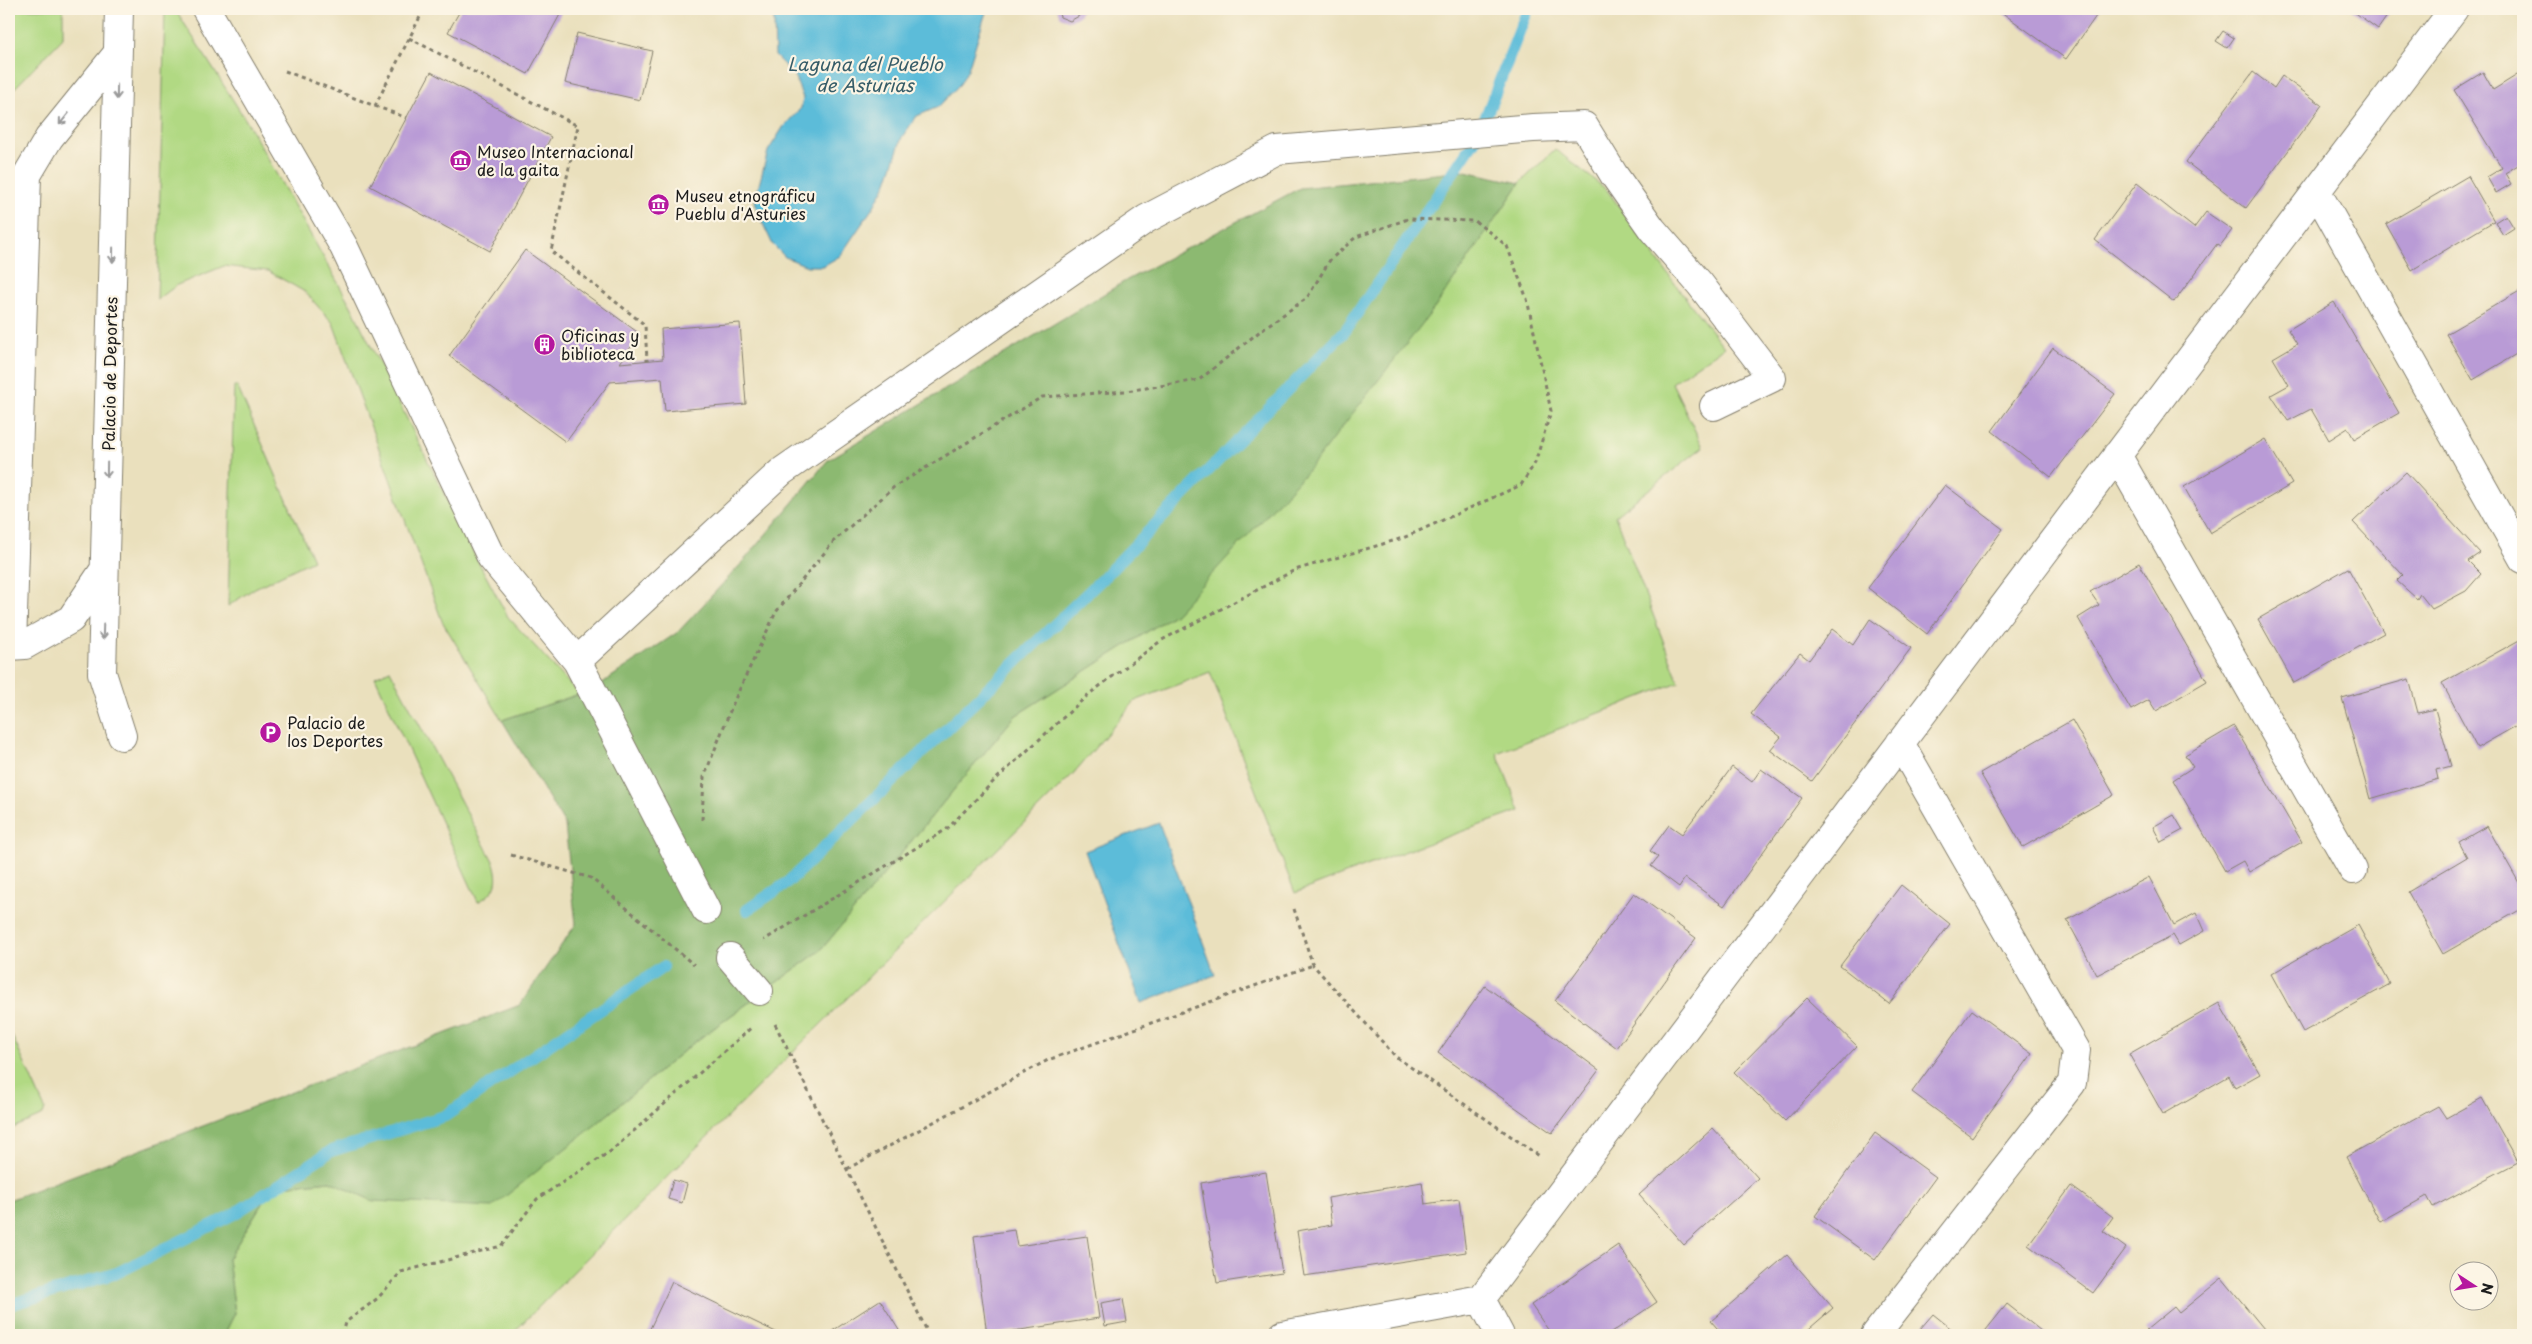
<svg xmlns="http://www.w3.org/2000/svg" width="2532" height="1344" font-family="'Playpen Sans',sans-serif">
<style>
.green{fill:#b1d983;stroke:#667a50}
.forest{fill:#8cb971;stroke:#546a46}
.water{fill:#5bbcd9;stroke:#3c6c7a}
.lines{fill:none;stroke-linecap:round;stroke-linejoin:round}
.stream{stroke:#5bbcd9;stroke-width:12}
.building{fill:#b99bd6}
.minor-casing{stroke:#837e6c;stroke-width:30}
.path{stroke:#837e6c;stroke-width:3;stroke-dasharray:4 4;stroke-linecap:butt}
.minor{stroke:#fff;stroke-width:28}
.oneway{stroke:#999}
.labels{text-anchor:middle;stroke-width:4.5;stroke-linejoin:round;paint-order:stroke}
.poi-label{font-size:16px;fill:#1c1c1c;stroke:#fcf5e5;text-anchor:start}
.street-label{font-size:16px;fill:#1c1c1c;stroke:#fcf5e5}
.water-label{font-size:18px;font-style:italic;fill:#355c68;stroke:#fcf5e5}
</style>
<rect width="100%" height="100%" fill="#fcf5e5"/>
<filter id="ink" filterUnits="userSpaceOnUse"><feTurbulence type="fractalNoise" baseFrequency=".02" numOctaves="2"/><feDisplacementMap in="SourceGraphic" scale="10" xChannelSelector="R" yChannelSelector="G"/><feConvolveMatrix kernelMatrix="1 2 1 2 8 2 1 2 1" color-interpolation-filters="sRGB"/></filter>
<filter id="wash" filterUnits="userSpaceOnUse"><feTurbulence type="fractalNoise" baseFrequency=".0096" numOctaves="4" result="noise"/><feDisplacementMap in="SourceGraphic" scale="20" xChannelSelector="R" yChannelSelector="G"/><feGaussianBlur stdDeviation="1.12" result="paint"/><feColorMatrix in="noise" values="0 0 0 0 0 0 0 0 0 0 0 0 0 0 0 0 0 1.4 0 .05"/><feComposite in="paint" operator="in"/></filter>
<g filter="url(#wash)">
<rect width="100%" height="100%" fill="#eae0bd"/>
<path class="green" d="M9 9H63V38L9 94Z
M165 9H175L177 12 247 122 351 306 474 554 508 617 579 694 502 720 442 621 333 323 305 292 268 271 224 266 177 285 157 300Z
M1555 149 1607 190 1681 292 1724 347 1672 383 1703 447 1615 516 1679 682 1497 753 1520 811 1398 854 1295 893 1210 672 1135 701 1072 775 676 1168 511 1335H224L235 1313 228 1259 272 1187 330 1181 373 1201 594 1126 692 1044 821 950 1015 716 1175 614 1436 306 1520 183Z
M234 386H237L313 560 255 588 228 606Z
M390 670 494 863C500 883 496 892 478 902L375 677Z
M9 1029 45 1109 43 1115 11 1129H9Z"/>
<path class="forest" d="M1465 171 1520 183 1436 306 1311 467 1175 614 1015 716 821 950 692 1044 594 1126 492 1207 373 1201 330 1181 272 1187 228 1259 235 1313 224 1335H9V1200L520 1005 576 924 565 825 502 720 592 690 678 632 741 564 828 460 1127 280 1300 188Z"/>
<path class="water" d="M769 9H987L968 69 960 84 938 107 917 116 902 137 887 182 874 206 840 256 823 266H807L785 257 773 245 757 211 755 200 768 151 784 126 801 108 803 98 794 75 775 56 774 20Z
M1159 823 1215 975 1141 1003 1085 851Z"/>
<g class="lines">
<path class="stream" d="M747 910 787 883 1102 579 1345 331 1479 134 1528 9
M9 1305 117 1273 234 1214 331 1151 445 1116 663 967"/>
</g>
<g id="blocks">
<path class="building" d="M461 9H563L528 74 448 32Z
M1057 9H1082L1079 16 1070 21 1060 17Z
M1997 9H2101L2066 59Z
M2350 9H2392L2378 29Z
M2223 31 2234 38 2227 48 2216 41Z
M577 33 652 51 640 100 565 83Z
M431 72 551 137 490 251 370 186Z
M2253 72 2274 88 2282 76 2322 105 2246 208 2186 162Z
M2483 72 2493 90 2522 72 2523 74V162L2505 173 2511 184 2496 193 2487 177 2502 168 2454 90Z
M2468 176 2494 221 2412 270 2386 224Z
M2137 183 2194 228 2206 212 2232 230 2220 246 2217 244 2174 302 2095 240Z
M2506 215 2514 228 2503 235 2495 222Z
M525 250 640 334 620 363 663 359 661 329 740 323 746 404 665 411 662 378 610 382 566 442 449 356Z
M2523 289V350L2473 380 2446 334Z
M2334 302 2399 413 2354 439 2348 428 2329 440 2311 409 2288 421 2271 395 2289 385 2273 358 2297 344 2288 330Z
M2053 348 2115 394 2051 477 1992 431Z
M2265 439 2292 484 2210 533 2184 487Z
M2406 472 2480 553 2468 561 2481 574 2466 591 2432 609 2420 594 2417 599 2397 581 2403 575 2353 522Z
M1945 485 2003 529 1927 634 1868 588Z
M2139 563 2207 681 2156 711 2149 700 2131 710 2078 618 2099 605 2090 592Z
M2348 568 2384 633 2294 683 2258 619Z
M1870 619 1911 648 1812 781 1770 750 1781 737 1751 714 1800 653 1809 660 1832 629 1853 645Z
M2523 638V722L2477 748 2442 683Z
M2409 679 2418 713 2435 709 2451 766 2436 770 2438 779 2370 799 2342 698Z
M2072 720 2114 795 2023 847 1980 773Z
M2234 726 2302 842 2249 872 2243 861 2225 871 2173 780 2193 767 2185 755Z
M1732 767 1752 782 1761 769 1802 798 1724 906 1685 878 1679 887 1651 866 1658 857 1650 851 1669 825 1682 834Z
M2174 815 2183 830 2161 842 2153 827Z
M2487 826 2523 890V908L2443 954 2408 892 2467 857 2459 842Z
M2149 877 2174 925 2196 913 2204 931 2179 945 2173 935 2097 975 2067 920Z
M1901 885 1950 924 1889 1004 1840 966Z
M1634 893 1696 938 1617 1048 1555 1001Z
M2358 925 2390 984 2303 1032 2271 974Z
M1485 986 1599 1070 1552 1133 1438 1053Z
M1807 998 1857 1046 1785 1121 1734 1072Z
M2219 1003 2260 1074 2235 1088 2229 1076 2163 1114 2129 1054Z
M1972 1010 2032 1054 1972 1137 1912 1092Z
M2482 1098 2518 1162 2433 1207 2427 1196 2380 1222 2346 1157 2438 1106 2446 1118Z
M1713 1128 1758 1178 1684 1245 1639 1195Z
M1875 1133 1936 1177 1875 1260 1815 1216Z
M1266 1172 1282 1273 1217 1283 1201 1183Z
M673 1180 687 1184 682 1203 668 1199Z
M1422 1182 1425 1204 1459 1199 1466 1252 1304 1276 1297 1231 1332 1225 1328 1198Z
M2071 1186 2113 1217 2103 1231 2126 1248 2093 1293 2028 1245Z
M1014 1230 1017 1246 1087 1236 1099 1318 987 1335 974 1236Z
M1618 1245 1657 1302 1608 1335H1542L1549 1331 1531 1305Z
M1787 1255 1833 1308 1802 1335H1723L1711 1321Z
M2222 1278 2269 1335H2151L2146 1330 2174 1307 2179 1313Z
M672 1282 782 1335H647Z
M1123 1299 1127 1322 1105 1326 1101 1303Z
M880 1300 902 1335H826Z
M2007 1304 2046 1335H1982Z
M1933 1314 1959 1335H1927L1920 1329Z"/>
</g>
</g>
<g filter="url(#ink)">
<use href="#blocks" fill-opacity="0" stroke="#837e6c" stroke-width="1"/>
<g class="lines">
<defs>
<path id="minor" d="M119 9 102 673 122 736
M206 9 344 247 491 557 577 661
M2317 192 2523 559
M2117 455 2353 870
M9 646 25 645 71 619 104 570
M12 646 27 175 49 138 117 54
M706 910 577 661 781 472 1146 219 1277 150 1533 128 1584 126 1614 175 1652 229 1700 284 1772 378 1714 406
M730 957 759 991
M1481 1299 1500 1335
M1282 1335 1481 1299 2454 9
M1875 1335 2072 1083 2076 1050 1900 743"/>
</defs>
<use href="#minor" class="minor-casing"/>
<path class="path" d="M409 38 578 126 551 251 645 325 647 360
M285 71 375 106 424 9
M375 106 407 118
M702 820 704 777 734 701 776 612 834 541 894 487 1042 397 1126 391 1199 380 1264 328 1307 298 1330 260 1356 237 1408 219 1475 221 1507 246 1527 299 1551 411 1535 463 1521 485 1403 538 1295 570 1162 640 1089 694 993 782 947 829 764 940
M511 855 591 878 694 965
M1294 909 1313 965 1396 1057 1541 1157
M775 1024 929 1335
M847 1169 1048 1060 1313 965
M343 1335 346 1322 378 1298 401 1272 501 1246 537 1199 611 1151 752 1027"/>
<use href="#minor" class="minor"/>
</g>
<defs><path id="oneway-shaft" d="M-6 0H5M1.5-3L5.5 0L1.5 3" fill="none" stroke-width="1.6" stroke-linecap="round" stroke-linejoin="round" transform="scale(1.25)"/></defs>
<g class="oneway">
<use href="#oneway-shaft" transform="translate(117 92) rotate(91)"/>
<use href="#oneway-shaft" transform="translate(64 119) rotate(129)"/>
<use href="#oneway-shaft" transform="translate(113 255) rotate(91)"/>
<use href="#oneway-shaft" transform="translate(107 470) rotate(91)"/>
<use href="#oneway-shaft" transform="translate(103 632) rotate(92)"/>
</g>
</g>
<defs>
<symbol id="museum-disc" viewBox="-11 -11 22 22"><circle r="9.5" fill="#b5179e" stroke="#fcf5e5"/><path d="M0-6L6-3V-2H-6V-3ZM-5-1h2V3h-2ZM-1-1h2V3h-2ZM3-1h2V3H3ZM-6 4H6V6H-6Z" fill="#fff"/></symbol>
<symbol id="building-disc" viewBox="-11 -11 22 22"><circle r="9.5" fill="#b5179e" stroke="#fcf5e5"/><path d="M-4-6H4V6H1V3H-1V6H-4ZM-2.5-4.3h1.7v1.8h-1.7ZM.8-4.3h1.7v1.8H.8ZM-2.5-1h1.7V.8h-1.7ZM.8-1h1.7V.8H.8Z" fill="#fff"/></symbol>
<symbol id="parking-disc" viewBox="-11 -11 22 22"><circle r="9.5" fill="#b5179e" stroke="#fcf5e5"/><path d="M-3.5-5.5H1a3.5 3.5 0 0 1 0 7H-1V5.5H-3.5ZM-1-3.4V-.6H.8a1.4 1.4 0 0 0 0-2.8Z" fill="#fff"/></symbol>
</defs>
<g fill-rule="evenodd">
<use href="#museum-disc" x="448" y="148" width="25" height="25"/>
<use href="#museum-disc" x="646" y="192" width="25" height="25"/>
<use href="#building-disc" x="532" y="332" width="25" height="25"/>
<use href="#parking-disc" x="258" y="720" width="25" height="25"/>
</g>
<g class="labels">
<g class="poi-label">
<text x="477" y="158">Museo Internacional<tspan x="477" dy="18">de la gaita</tspan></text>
<text x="675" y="202">Museu etnográficu<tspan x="675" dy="18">Pueblu d'Asturies</tspan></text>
<text x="561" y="342">Oficinas y<tspan x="561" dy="18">biblioteca</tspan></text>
<text x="287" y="729">Palacio de<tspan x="287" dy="18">los Deportes</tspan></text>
</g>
<g class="street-label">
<text transform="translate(110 374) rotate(-89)" y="6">Palacio de Deportes</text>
</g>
<g class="water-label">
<text x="865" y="71">Laguna del Pueblo<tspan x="865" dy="21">de Asturias</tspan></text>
</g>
</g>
<rect width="2532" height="1344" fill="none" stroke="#fcf5e5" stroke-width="30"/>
<g transform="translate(2474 1286) rotate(102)"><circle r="24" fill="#fcf5e5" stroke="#a29e95"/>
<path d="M0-4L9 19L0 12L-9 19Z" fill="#b5179e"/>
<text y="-8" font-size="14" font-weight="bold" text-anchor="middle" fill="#1c1c1c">N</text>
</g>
</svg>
